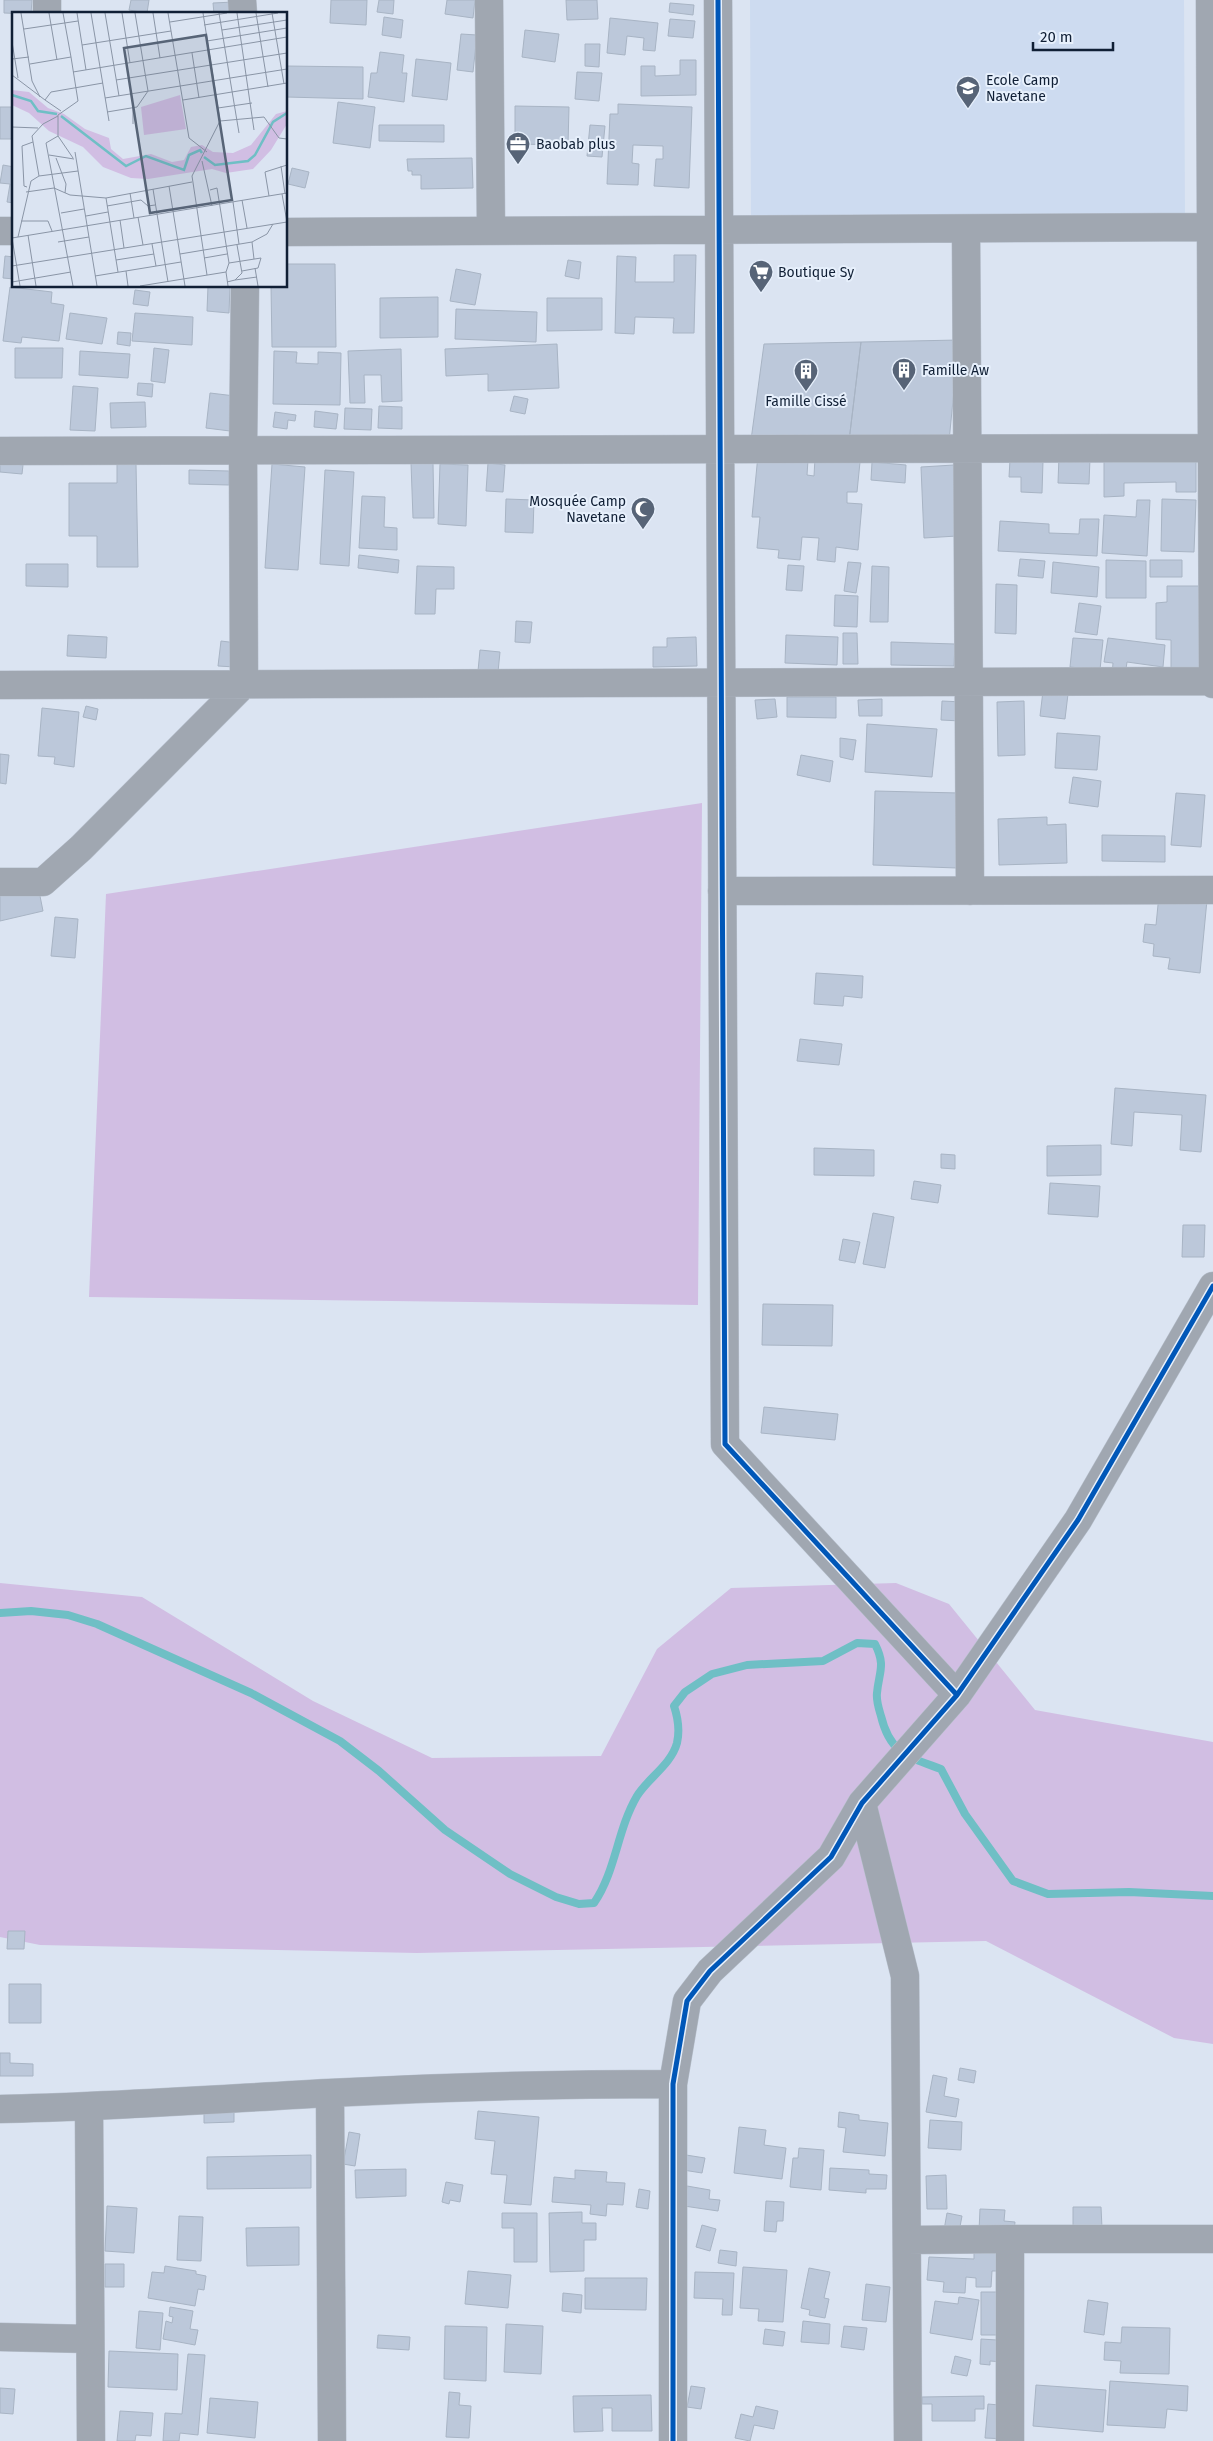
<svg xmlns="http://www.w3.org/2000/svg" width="1213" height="2441" font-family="'Fira Sans',sans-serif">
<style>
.built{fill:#cddbf0}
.green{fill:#d1bee3}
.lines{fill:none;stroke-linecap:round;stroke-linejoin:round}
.stream{stroke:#6fbfc5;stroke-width:8}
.building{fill:#bcc8da;stroke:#a8b4c4}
.minor-casing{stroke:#b8c1ce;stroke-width:29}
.minor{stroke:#a0a7b1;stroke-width:28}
.cycleway-casing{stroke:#e7f0fc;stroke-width:8}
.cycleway{stroke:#0057b8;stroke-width:5}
.labels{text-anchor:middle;stroke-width:4;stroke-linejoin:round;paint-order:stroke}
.poi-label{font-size:14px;fill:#101f35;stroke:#e7f0fc;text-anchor:start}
.inset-river{fill:none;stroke:#6fbfc5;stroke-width:2.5}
.inset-road{fill:none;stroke:#8a95a6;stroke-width:1}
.view{fill:#576477;fill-opacity:0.15;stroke:#576477;stroke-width:2.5}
.inset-edge{fill:none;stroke:#101f35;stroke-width:2.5}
</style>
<rect width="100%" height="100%" fill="#dbe4f2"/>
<path class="built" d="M750 0H1184L1185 220 751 219Z"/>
<path class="green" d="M702 803 698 1305 89 1297 106 894Z
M0 1583 142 1597 313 1701 432 1758 601 1756 657 1649 731 1588 896 1583 949 1604 1035 1710 1213 1742V2044L1174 2038 986 1941 417 1953 40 1945 0 1937Z"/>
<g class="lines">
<path class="stream" d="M0 1613 31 1611 68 1615 97 1624 251 1693 340 1741 379 1771 445 1830 510 1874 556 1897 579 1904 594 1903C616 1871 617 1830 637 1796 648 1778 671 1765 677 1743 680 1730 678 1718 674 1706L685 1692 712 1674 747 1665 823 1661 857 1643 875 1644C886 1666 879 1671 877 1693 876 1701 879 1709 881 1716 890 1754 909 1757 941 1769L965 1814 1013 1881 1048 1894 1129 1892 1213 1896"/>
</g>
<path class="building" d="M4 0H32L31 14 4 13Z
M131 0H149L147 13 129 10Z
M331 0H367L366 25 330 23Z
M379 0H394L393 14 377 12Z
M447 0H475L473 18 445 14Z
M566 0H597L598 19 567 20Z
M234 2 235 14H214L213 3Z
M670 3 694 5 693 15 669 12Z
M384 17 403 20 401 38 382 35Z
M610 18 658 23 655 51 643 50 644 38 627 36 625 55 607 53Z
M670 19 695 21 693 38 668 36Z
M525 30 559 34 555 62 522 57Z
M461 34 477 35 473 72 457 70Z
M585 44H600L599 67 585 66Z
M380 52 404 55 402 73H407L404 102 368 97 371 73H377Z
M416 59 451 63 447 100 412 96Z
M680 60H696V95L641 96V66H655V76L680 75Z
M286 66 363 67V99L286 97Z
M577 72 602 73 599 101 575 99Z
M338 102 375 107 370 148 333 143Z
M618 104 692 107 689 188 654 186 656 159H663V146L633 145 632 163 639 164 638 185 607 184 610 114H618Z
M515 106 569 107 568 145 515 144Z
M0 107H14V139H0Z
M379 125H444V142L379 141Z
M590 125 605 126 602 157 587 156Z
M472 158 473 188 421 189V175H412V171H408L407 159Z
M3 165 14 167V203L7 202 10 184 0 183Z
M292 168 309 172 305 188 288 184Z
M674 255H696L694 333H673L674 318 635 317 634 334 615 333 617 256 636 257 635 282H674Z
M5 256 14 257V279L3 278Z
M568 260 581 262 579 279 565 276Z
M286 264H335L336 347H272L271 286H286Z
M456 269 481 274 475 305 450 301Z
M208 286H230L229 313 207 311Z
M10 287 52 292 51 303 64 305 59 341 22 337 21 343 3 341Z
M135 290 150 292 148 306 133 304Z
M438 297V337L380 338V298Z
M547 298H602V330L547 331Z
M456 309 537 312 536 342 455 339Z
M70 313 107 318 102 344 66 339Z
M135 313 193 317 192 345 132 341Z
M118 332 131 333 130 346 117 344Z
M959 340 949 441H849L861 342Z
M861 342 849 441 751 440 764 344Z
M557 344 559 388 488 391V374L446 376 445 349Z
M15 348H63L62 378H15Z
M154 348 169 350 165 383 151 381Z
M401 349 402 401 382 402 381 375H364L365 403H350L348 351Z
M80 351 130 354 128 378 79 375Z
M274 351 297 352 296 363 318 364V352L341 353 340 405 273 404Z
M138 383 153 384 152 397 137 395Z
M73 386 98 388 95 431 70 430Z
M210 393 235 396 230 431 206 428Z
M514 396 528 399 525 414 510 411Z
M145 402 146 427 111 428 110 403Z
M379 406 402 407V429L378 428Z
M345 408 372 409 371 430 344 429Z
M315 411 338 414 336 429 314 427Z
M275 412 296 415 295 421 288 420 287 429 273 427Z
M758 455 808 460 807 475 814 476 815 458 860 462 857 492H847V503L862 504 858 550 836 547 835 562 817 560 819 538 802 537 800 560 778 558 779 550 757 548 760 517H752Z
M1104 455H1196V492H1176V482L1124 483V496L1104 497Z
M1059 456 1090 458 1089 484 1058 483Z
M1010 460 1043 461 1042 493 1021 492V477H1009Z
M0 462 23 465 22 474 0 472Z
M872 462 906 465 905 483 871 480Z
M411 463H433L434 518H413Z
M488 463 505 465 503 492 486 491Z
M117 464H136L138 567H97V536H69V483H117Z
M272 464 305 467 298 570 265 568Z
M440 464 468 465 466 526 438 524Z
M954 465 957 536 924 538 921 467Z
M189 470 229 471V485L189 484Z
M325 470 354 472 349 566 320 564Z
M362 496 385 497 384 527 397 528V550L359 548Z
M506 499 534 500 533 533 505 532Z
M1162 499 1196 500 1194 552 1161 551Z
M1137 500H1150L1147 556 1102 553 1104 515 1136 517Z
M1080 519H1099L1097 556 998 551 1000 521 1049 524V533L1079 534Z
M359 555 399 560 398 573 358 568Z
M1020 559 1045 561 1043 578 1018 576Z
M1106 560 1146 561V598H1106Z
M1150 560H1182V577H1150Z
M848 562 861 563 856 593 844 591Z
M1053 562 1099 567 1097 597 1051 593Z
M26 564H68V587L26 586Z
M788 565 804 566 802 591 786 590Z
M417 566 454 567V589H436L435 614H415Z
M872 566 889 567 888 622H870Z
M996 584 1017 585 1016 634 995 633Z
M1167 586H1200V669H1171V640L1156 639V603L1167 602Z
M835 595 858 596 857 627 834 626Z
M1079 603 1101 606 1097 635 1075 632Z
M516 621 532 622 530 643 515 642Z
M843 633H857L858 664H843Z
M68 635 107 637 106 658 67 656Z
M786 635 838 637 837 665 785 663Z
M696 637 697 666 653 667V647H667V638Z
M1073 638 1103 640 1100 670 1070 667Z
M1108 638 1165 645 1163 667 1127 662 1125 676 1112 675 1113 663 1104 662Z
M221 641 237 643 235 667 218 666Z
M891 642 955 644 954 666 891 665Z
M480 650 500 652 498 672 478 671Z
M1043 691 1068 694 1065 719 1040 716Z
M787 697H836V718L787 717Z
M775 699 777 717 757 719 755 700Z
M882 699V716H859L858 700Z
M942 701 963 702 961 721 941 720Z
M1024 701 1025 755 998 756 997 702Z
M86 706 98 709 96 720 83 717Z
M42 708 79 712 74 767 54 764 55 757 38 756Z
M867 724 937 729 932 777 865 772Z
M1057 733 1100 736 1097 770 1055 768Z
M840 738 856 740 853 760 840 757Z
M0 754 9 755 6 784 0 783Z
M801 755 833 761 830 782 797 775Z
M1073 777 1101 781 1098 807 1069 803Z
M875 791 959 793 957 868 873 865Z
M1176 793 1205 795 1201 847 1171 845Z
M1047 817V825L1066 824 1067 863 999 865 998 819Z
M1102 835 1165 836V862L1102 861Z
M37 881 43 911 0 921V889Z
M1159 895 1207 900 1200 973 1168 969 1170 958 1153 956 1154 944 1143 942 1145 924 1156 925Z
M55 917 78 919 75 958 51 956Z
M816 973 863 976 862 998 844 996 843 1006 814 1004Z
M800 1039 842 1044 839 1065 797 1061Z
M1115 1088 1206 1095 1201 1152 1180 1150 1182 1115 1134 1112 1132 1146 1111 1144Z
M1101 1145V1175L1047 1176V1146Z
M814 1148 874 1150V1176L814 1175Z
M941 1154 955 1155V1169L941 1168Z
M914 1181 941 1185 938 1203 911 1199Z
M1050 1183 1100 1186 1098 1217 1048 1214Z
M873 1213 894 1217 885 1268 863 1264Z
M1183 1225H1205L1204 1257H1182Z
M843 1239 860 1242 855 1263 839 1260Z
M763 1304 833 1305 832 1346 762 1345Z
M764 1407 838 1414 835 1440 761 1433Z
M8 1931H25L24 1949H7Z
M9 1984H41V2023H9Z
M0 2053H10V2063L33 2064V2076H0Z
M960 2068 976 2071 974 2083 958 2080Z
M933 2075 947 2078 944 2096 959 2099 956 2117 926 2112Z
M204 2109H234V2122L204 2123Z
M478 2111 539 2117 531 2205 504 2203 507 2175 491 2174 495 2141 475 2139Z
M839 2112 859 2115V2120L888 2123 885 2156 843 2152 846 2128 838 2127Z
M930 2120 962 2122 961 2150 928 2148Z
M739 2127 766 2130 764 2145 786 2148 782 2179 734 2173Z
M349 2132 360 2134 355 2166 343 2164Z
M799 2148 824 2150 821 2190 790 2187 793 2158H798Z
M311 2155V2188L207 2189V2157Z
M686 2155 705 2158 702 2173 683 2170Z
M830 2168 869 2170V2174L887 2175 886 2189H866V2193L829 2190Z
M406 2169V2196L356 2198 355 2170Z
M575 2170 607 2172 606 2182 625 2183 623 2205 607 2204 606 2216 590 2214 591 2205 552 2202 554 2177 575 2179Z
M946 2175 947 2209H927L926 2176Z
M446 2182 463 2185 460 2202 450 2200 449 2204 442 2202Z
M687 2186 710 2190 709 2199 720 2200 718 2211 684 2206Z
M639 2189 650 2191 648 2209 636 2207Z
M766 2201 784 2202 783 2221H777L776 2232 764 2231Z
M107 2206 137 2208 134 2253 105 2251Z
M1073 2207H1101L1102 2228H1073Z
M980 2209 1005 2210 1004 2221 1015 2222 1014 2232 979 2231Z
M582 2212V2223H596V2240H584V2271L550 2272 549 2213Z
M502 2213H537V2262H514V2228H502Z
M947 2213 962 2216 959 2232 944 2230Z
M179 2216 203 2217 201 2261 177 2260Z
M702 2225 716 2229 710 2251 696 2247Z
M299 2227V2265L247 2266 246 2228Z
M720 2250 737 2252 736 2266 718 2263Z
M974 2251 1010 2253 999 2271H992L991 2287H976V2278L966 2277 965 2293 943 2292 944 2282 927 2280 929 2257 974 2259Z
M105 2264H124V2287H105Z
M165 2266 196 2271V2274L206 2276 204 2290 198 2289 195 2306 148 2298 152 2272 164 2273Z
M743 2267 787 2270 783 2322 758 2321 759 2309 740 2308Z
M809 2268 830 2272 824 2298 829 2299 825 2318 809 2315 810 2310 801 2308Z
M468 2271 511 2275 508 2308 465 2304Z
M695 2272 734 2273 732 2315H722L723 2299 694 2298Z
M585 2278H647L646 2310 585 2309Z
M866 2284 890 2287 886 2322 862 2320Z
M981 2292H1009L1010 2335H981Z
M563 2293 582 2295 581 2313 562 2311Z
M959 2297 979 2300 972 2340 930 2333 935 2301 958 2304Z
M1088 2300 1108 2303 1104 2335 1084 2332Z
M170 2307 193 2311 190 2329 198 2330 195 2345 163 2339 166 2321 172 2323 173 2317 169 2316Z
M139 2311 163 2313 160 2350 136 2348Z
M803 2321 830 2324 829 2344 801 2342Z
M506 2324 543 2326 541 2374 504 2372Z
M445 2326 487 2327 486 2381 444 2379Z
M844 2326 867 2328 864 2350 841 2347Z
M1122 2327 1170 2328 1169 2374 1120 2373 1121 2361 1104 2360 1105 2342 1121 2343Z
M765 2329 785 2332 783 2346 763 2344Z
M378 2335 410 2337 409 2350 377 2348Z
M981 2339 1013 2341 1003 2362 990 2361V2365L980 2364Z
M109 2351 178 2354 177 2390 108 2387Z
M188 2354 205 2355 198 2435 180 2433 179 2441H163L165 2413 182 2414Z
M955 2356 971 2360 967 2376 951 2373Z
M1110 2381 1188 2386 1187 2411 1167 2409 1165 2428 1107 2425Z
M1036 2385 1106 2390 1103 2432 1033 2426Z
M691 2386 705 2388 701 2409 687 2407Z
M0 2388 15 2389 13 2414 0 2413Z
M449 2392 460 2393 459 2405 471 2406 469 2438 446 2437Z
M651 2395 652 2431H612V2408H602L603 2431 574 2432 573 2396Z
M984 2396V2409H975V2421H932V2404H922V2397Z
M210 2398 258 2402 255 2438 207 2433Z
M988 2404 1011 2406 1008 2439 985 2438Z
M756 2406 778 2411 774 2429 754 2425 750 2441 735 2438 741 2414 753 2417Z
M120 2411 153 2413 151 2436 136 2435 135 2441H117Z"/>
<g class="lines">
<defs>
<path id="minor" d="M47 0V14
M242 0 243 14
M489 0 491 231
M718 0 725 1444 957 1695
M1210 0 1213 684
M966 229 970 891
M0 231H14
M286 232 1213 227
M0 451 1213 448
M0 685 1213 681
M0 882H43L81 848 244 684 243 450 245 286
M722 891 1213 890
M862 1803 905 1976 908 2441
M330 2093 332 2441
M89 2107 91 2441
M0 2109C110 2107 219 2099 329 2093 443 2087 558 2084 673 2084
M1010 2239H1213
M907 2240 1010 2239V2441
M0 2337 90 2339
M673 2441V2084L687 2001 710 1971 831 1857 862 1803 957 1695 1078 1520 1213 1286"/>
</defs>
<use href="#minor" class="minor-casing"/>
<use href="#minor" class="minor"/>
<defs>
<path id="cycleway" d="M718 0 725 1444 957 1695
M673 2441V2084L687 2001 710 1971 831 1857 862 1803 957 1695 1078 1520 1213 1286"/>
</defs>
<use href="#cycleway" class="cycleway-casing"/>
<use href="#cycleway" class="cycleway"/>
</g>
<defs>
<symbol id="school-pin" viewBox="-11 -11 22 30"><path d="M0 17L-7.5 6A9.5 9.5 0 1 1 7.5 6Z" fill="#576477" stroke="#e7f0fc"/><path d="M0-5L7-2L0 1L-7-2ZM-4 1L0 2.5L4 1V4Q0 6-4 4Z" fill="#fff"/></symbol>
<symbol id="office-pin" viewBox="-11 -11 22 30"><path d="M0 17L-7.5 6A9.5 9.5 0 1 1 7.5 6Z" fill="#576477" stroke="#e7f0fc"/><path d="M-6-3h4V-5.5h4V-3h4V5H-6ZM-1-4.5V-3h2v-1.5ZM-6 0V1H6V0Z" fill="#fff"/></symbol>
<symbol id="supermarket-pin" viewBox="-11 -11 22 30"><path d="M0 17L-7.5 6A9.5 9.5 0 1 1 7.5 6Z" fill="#576477" stroke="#e7f0fc"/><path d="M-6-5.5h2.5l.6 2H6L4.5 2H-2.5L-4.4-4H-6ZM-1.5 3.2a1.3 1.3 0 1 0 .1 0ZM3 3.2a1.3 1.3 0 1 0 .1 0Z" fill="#fff"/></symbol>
<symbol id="building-pin" viewBox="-11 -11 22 30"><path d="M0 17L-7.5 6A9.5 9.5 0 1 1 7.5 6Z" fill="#576477" stroke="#e7f0fc"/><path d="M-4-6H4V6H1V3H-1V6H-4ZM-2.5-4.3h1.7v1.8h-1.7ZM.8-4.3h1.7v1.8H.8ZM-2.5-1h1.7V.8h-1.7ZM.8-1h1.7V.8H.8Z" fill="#fff"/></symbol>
<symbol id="mosque-pin" viewBox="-11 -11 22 30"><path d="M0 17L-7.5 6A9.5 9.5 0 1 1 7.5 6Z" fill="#576477" stroke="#e7f0fc"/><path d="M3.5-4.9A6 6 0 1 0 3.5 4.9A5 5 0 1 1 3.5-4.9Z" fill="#fff"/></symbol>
</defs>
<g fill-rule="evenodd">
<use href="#school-pin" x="954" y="74" width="28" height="38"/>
<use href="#office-pin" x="504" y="130" width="28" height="38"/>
<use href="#supermarket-pin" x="747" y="258" width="28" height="38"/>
<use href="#building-pin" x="890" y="356" width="28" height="38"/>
<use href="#building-pin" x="792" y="357" width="28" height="38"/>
<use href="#mosque-pin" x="629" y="495" width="28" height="38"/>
</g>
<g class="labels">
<g class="poi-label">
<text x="986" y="85">Ecole Camp<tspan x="986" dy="16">Navetane</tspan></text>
<text x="536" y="149">Baobab plus</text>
<text x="778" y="277">Boutique Sy</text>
<text x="922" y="375">Famille Aw</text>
<text x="806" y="406" text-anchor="middle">Famille Cissé</text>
<text x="626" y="506" text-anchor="end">Mosquée Camp<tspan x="626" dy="16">Navetane</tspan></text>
</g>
</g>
<g transform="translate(12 12)">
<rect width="275" height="275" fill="#dbe4f2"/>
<path d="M0 78 17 80 36 96 52 102 73 117 97 126 99 137 111 147 139 142 160 150 172 148 179 135 190 133 201 140 221 141 239 133 264 102 275 99V112L259 138 241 157 214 161 200 157 136 167 119 166 91 155 71 135 37 119 17 101 0 93ZM168 83 174 117 132 123 129 95Z" fill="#d1bee3"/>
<path class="inset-river" d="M0 83 19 89 26 99 45 102M49 104 114 154 134 144 172 158 177 143 188 138 190 141M192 145 203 153 236 149 243 143 261 110 275 101"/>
<path class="inset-road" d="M9 1 20 69 28 85M37 1 45 48M51 1 59 45M65 1 74 58M79 1 97 109M93 1 107 84M110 1 118 51M141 1 148 46M156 1 177 126 195 140M191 1 208 109 180 164 195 263M207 1 227 121M225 1 242 118M244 1 256 75M260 1 272 72M158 10 215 1M192 13 266 1M12 17 66 9M210 18 275 8M195 29 275 16M0 30 6 66M70 33 159 19M180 41 187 86M0 47 17 45M18 52 59 45 66 89 46 103V124L61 146M61 60 275 25M0 63 33 88 39 80 91 71M104 68 275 41M93 86 275 57M33 88 49 99M171 88 275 71M121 96V112M206 96 240 91M95 100 125 95 136 79 123 1M208 109 252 105 267 126 275 127M0 115 26 116M46 124 34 131 61 274M63 140 85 274M37 143 62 147M44 146 54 172 53 181M190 149 200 194M269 154 273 182M27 164 20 124 31 112 46 104M157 174 173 274M15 175 12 174 10 134 21 130M141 177 156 270M198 178 205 176 217 251 214 260 216 274M14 180 42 176 58 183 94 186 180 170M118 181 122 206M257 184 253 160 275 153M94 186 106 260M230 188 235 216M221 190 227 232M95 194 129 188 136 194 143 193M49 201 72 197M74 204 96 200M126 205 131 233M108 208 112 236M9 209H36L40 219M16 223 24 274M6 225 19 169 27 164 66 159M0 226 275 181M0 226 8 274M46 230 77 225M240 230 242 247M140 232 144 254M168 242 240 230 255 222 261 212M192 246 215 242M104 248 142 242M217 251 249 246 246 256 230 259M0 254 275 210 270 182M243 256 246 274M114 259 116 274M83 264 169 250M223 268 245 265M0 270 59 260M215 270 223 268 230 261 225 233M128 274 214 260"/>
<path class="view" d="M194 23 220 188 138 201 112 36Z"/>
<rect width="275" height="275" class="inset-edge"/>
</g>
<path d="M1033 42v8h80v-8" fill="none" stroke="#101f35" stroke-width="2.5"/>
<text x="1040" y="42" font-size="15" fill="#101f35" stroke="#e7f0fc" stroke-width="4" paint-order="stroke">20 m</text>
</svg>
